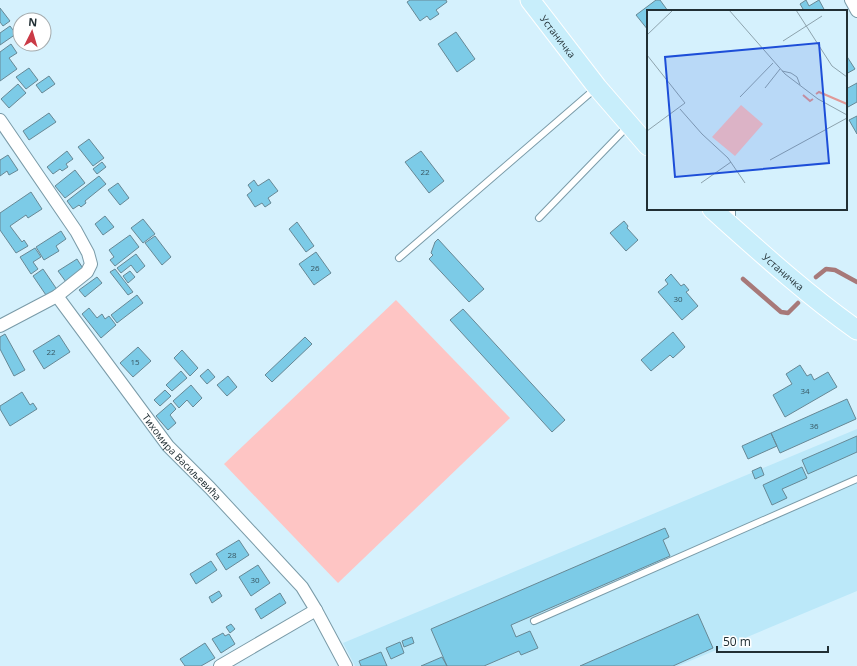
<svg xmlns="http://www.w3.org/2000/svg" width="857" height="666" font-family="'Open Sans',sans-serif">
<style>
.built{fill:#bbe8f9}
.green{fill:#fec5c4}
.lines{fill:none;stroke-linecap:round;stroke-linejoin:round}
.stream{stroke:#a77979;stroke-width:4.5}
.building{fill:#7ccbe7;stroke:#678895}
.service-casing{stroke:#7a9ba8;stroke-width:8}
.minor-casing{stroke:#7a9ba8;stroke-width:14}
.primary-casing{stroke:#fff;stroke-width:21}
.service{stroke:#fff;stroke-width:6}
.minor{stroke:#fff;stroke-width:12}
.primary{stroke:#c8eefb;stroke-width:19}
.labels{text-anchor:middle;stroke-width:3;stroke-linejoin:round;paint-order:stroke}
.number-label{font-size:8px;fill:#385661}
.street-label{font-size:10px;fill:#212f34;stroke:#fff}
.inset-river{fill:none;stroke:#e19997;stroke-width:2}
.inset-road{fill:none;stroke:#8da3ad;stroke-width:1}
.view{fill:#1d4ed8;fill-opacity:0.15;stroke:#1d4ed8;stroke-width:2}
.inset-edge{fill:none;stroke:#212f34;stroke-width:2}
</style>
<rect width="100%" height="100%" fill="#d5f1fd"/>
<path class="built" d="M857 429V591L678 666H355L343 643Z"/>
<path class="green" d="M396 300 510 418 338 583 224 464Z"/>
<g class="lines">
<path class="stream" d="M816 277 826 269 835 270 857 282
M743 279 781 312 788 313 798 303"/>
</g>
<path class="building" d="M410 0H446L447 2 436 10 439 14 430 20 427 16 420 21 407 2Z
M656 0H660L668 11H648V30L636 15Z
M806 0 809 6 819 0 825 11H799L803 9 800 4Z
M0 8 10 21 3 26 0 22Z
M10 26 16 34 0 45V33Z
M456 32 475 59 457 72 438 44Z
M11 44 17 53 9 58 17 69 0 81V52Z
M846 55 855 69 846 74Z
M29 68 38 80 26 89 16 77Z
M49 76 55 84 42 93 36 85Z
M857 83V102L848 107 846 104V89Z
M18 84 26 93 9 108 1 99Z
M49 113 56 122 29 140 23 131Z
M857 116V134L849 120Z
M89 139 104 158 93 166 78 147Z
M67 151 73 159 66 164 68 167 62 171 60 169 53 174 47 167Z
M421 151 444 181 429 193 405 162Z
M8 155 18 170 9 175 7 171 0 176V160Z
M102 162 106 167 97 174 93 169Z
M75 170 85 183 65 198 55 186Z
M99 176 106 184 85 201 86 203 81 207 79 205 73 209 67 201Z
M269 179 278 191 268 198 271 203 265 207 262 203 255 207 247 195 252 191 248 185 254 180 258 186Z
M118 183 129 198 120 205 108 190Z
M31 192 42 209 28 218 26 215 10 226 22 242 24 240 28 246 16 253 0 230V213Z
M105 216 114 227 103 235 95 224Z
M143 219 155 234 143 243 131 228Z
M624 221 628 226 627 228 638 240 626 251 610 233Z
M297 222 314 246 306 252 289 229Z
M61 231 66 239 56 246 59 251 44 260 36 247Z
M130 235 139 247 115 266 110 260 114 257 109 250Z
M155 236 171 257 162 265 145 243Z
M438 239 484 289 469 302 429 259 433 255 431 253 435 242Z
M35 248 41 257 33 262 38 269 31 274 20 257Z
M316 252 331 273 314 285 299 264Z
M136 254 145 266 137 273 131 265 121 273 117 268Z
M77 259 84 270 66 282 58 271Z
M43 269 58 291 48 298 33 276Z
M115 269 133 292 128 295 110 272Z
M130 271 135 277 128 283 123 276Z
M671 274 681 286 684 284 689 290 686 292 698 306 682 320 658 292 668 284 665 280Z
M97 277 102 283 85 297 79 290Z
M137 295 143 303 117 323 111 315Z
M89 308 97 318 102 314 105 319 109 316 116 325 101 338 82 314Z
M463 309 565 420 552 432 450 320Z
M673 332 685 347 673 358 670 355 651 371 641 360Z
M5 334 25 370 14 376 0 349V337Z
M59 335 70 352 44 369 33 351Z
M305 337 312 344 272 382 265 375Z
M138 347 151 361 133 377 120 363Z
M182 350 198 368 190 376 174 358Z
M800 365 807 376 811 374 814 380 828 372 837 387 785 417 773 395 792 384 786 374Z
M208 369 215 377 207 384 200 376Z
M181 371 187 378 172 391 166 385Z
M228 376 237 387 227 396 217 385Z
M191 385 202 398 193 407 187 400 179 408 173 401Z
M165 390 171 396 160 406 154 400Z
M22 392 30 405 33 403 37 409 10 426 0 409V406Z
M847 399 856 419 780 453 771 433Z
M171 403 176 409 170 415 176 423 168 430 156 416Z
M771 433 777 446 748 459 742 446Z
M857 436V452L808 474 802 460Z
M761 467 764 475 755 479 752 471Z
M802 467 807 478 782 489 787 498 772 505 763 485Z
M665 528 669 537 663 540 670 556 511 625 516 637 530 631 538 648 521 655 519 651 484 666H447L431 629Z
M239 540 249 555 226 570 216 554Z
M211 561 217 570 196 584 190 574Z
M258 565 270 583 251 596 239 577Z
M219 591 222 596 212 603 209 597Z
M280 593 286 603 261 619 255 609Z
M698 614 713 648 673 666H580Z
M231 624 235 629 230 633 226 627Z
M223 633 225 636 229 634 235 644 221 653 212 639Z
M412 637 414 643 404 647 402 641Z
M400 642 404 653 391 659 386 648Z
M205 643 215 658 201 666H185L180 659Z
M381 652 387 666H361L359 661Z
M442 657 447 666H421Z"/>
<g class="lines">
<defs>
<path id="service" d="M732 209V221
M539 218 628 126
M399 258 596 88
M534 621 857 479"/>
<g id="minor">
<path d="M851 0 857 11"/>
<path d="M0 120 76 231 88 253 91 264 87 272 57 296 0 326"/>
<path id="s1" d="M57 296 168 446 210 488 302 587 316 610 346 666"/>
<path d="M220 666 316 610"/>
</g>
<g id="primary">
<path id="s2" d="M530 0 597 87 648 146"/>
<path id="s3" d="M712 209C759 251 806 294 857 330"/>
</g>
</defs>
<use href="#service" class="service-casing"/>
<use href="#minor" class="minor-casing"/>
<use href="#primary" class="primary-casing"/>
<use href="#service" class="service"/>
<use href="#minor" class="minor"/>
<use href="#primary" class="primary"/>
</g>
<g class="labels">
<g class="number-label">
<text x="425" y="175">22</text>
<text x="315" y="271">26</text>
<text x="678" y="302">30</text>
<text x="51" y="355">22</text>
<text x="135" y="365">15</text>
<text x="805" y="394">34</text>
<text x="814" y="429">36</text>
<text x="232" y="558">28</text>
<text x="255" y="583">30</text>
</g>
<g class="street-label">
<text dy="4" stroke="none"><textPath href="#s2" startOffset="46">Устаничка</textPath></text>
<text dy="4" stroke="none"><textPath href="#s3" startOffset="95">Устаничка</textPath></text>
<text dy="4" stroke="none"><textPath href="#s1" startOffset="204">Тихомира Васиљевића</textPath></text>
</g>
</g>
<g transform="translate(647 10)">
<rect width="200" height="200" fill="#d5f1fd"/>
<path d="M94 95 116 114 88 146 65 127Z" fill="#fec5c4"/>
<path class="inset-river" d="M169 84 172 82 200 94M156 85 163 91 166 89"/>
<path class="inset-road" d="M82 0 138 64 171 89 200 105M149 0 185 56 200 67M0 25 26 0M136 31 175 6M0 45 38 93 0 121M135 61 144 63 150 67 153 75M118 78 133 59M93 87 126 53M33 99 55 124 81 148 98 173M123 150 200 108M54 173 84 152"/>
<path class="view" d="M172 33 182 153 28 167 18 47Z"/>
<rect width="200" height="200" class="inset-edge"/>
</g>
<g transform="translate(32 32) rotate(5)"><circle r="19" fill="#ffffff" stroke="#a6acae"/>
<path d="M0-3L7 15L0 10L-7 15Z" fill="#ca3a46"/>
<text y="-6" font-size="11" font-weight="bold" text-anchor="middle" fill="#212f34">N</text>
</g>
<path d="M717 646v6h111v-6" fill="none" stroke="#212f34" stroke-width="2"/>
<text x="723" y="646" font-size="12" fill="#212f34" stroke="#ffffff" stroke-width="3" paint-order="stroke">50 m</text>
</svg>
